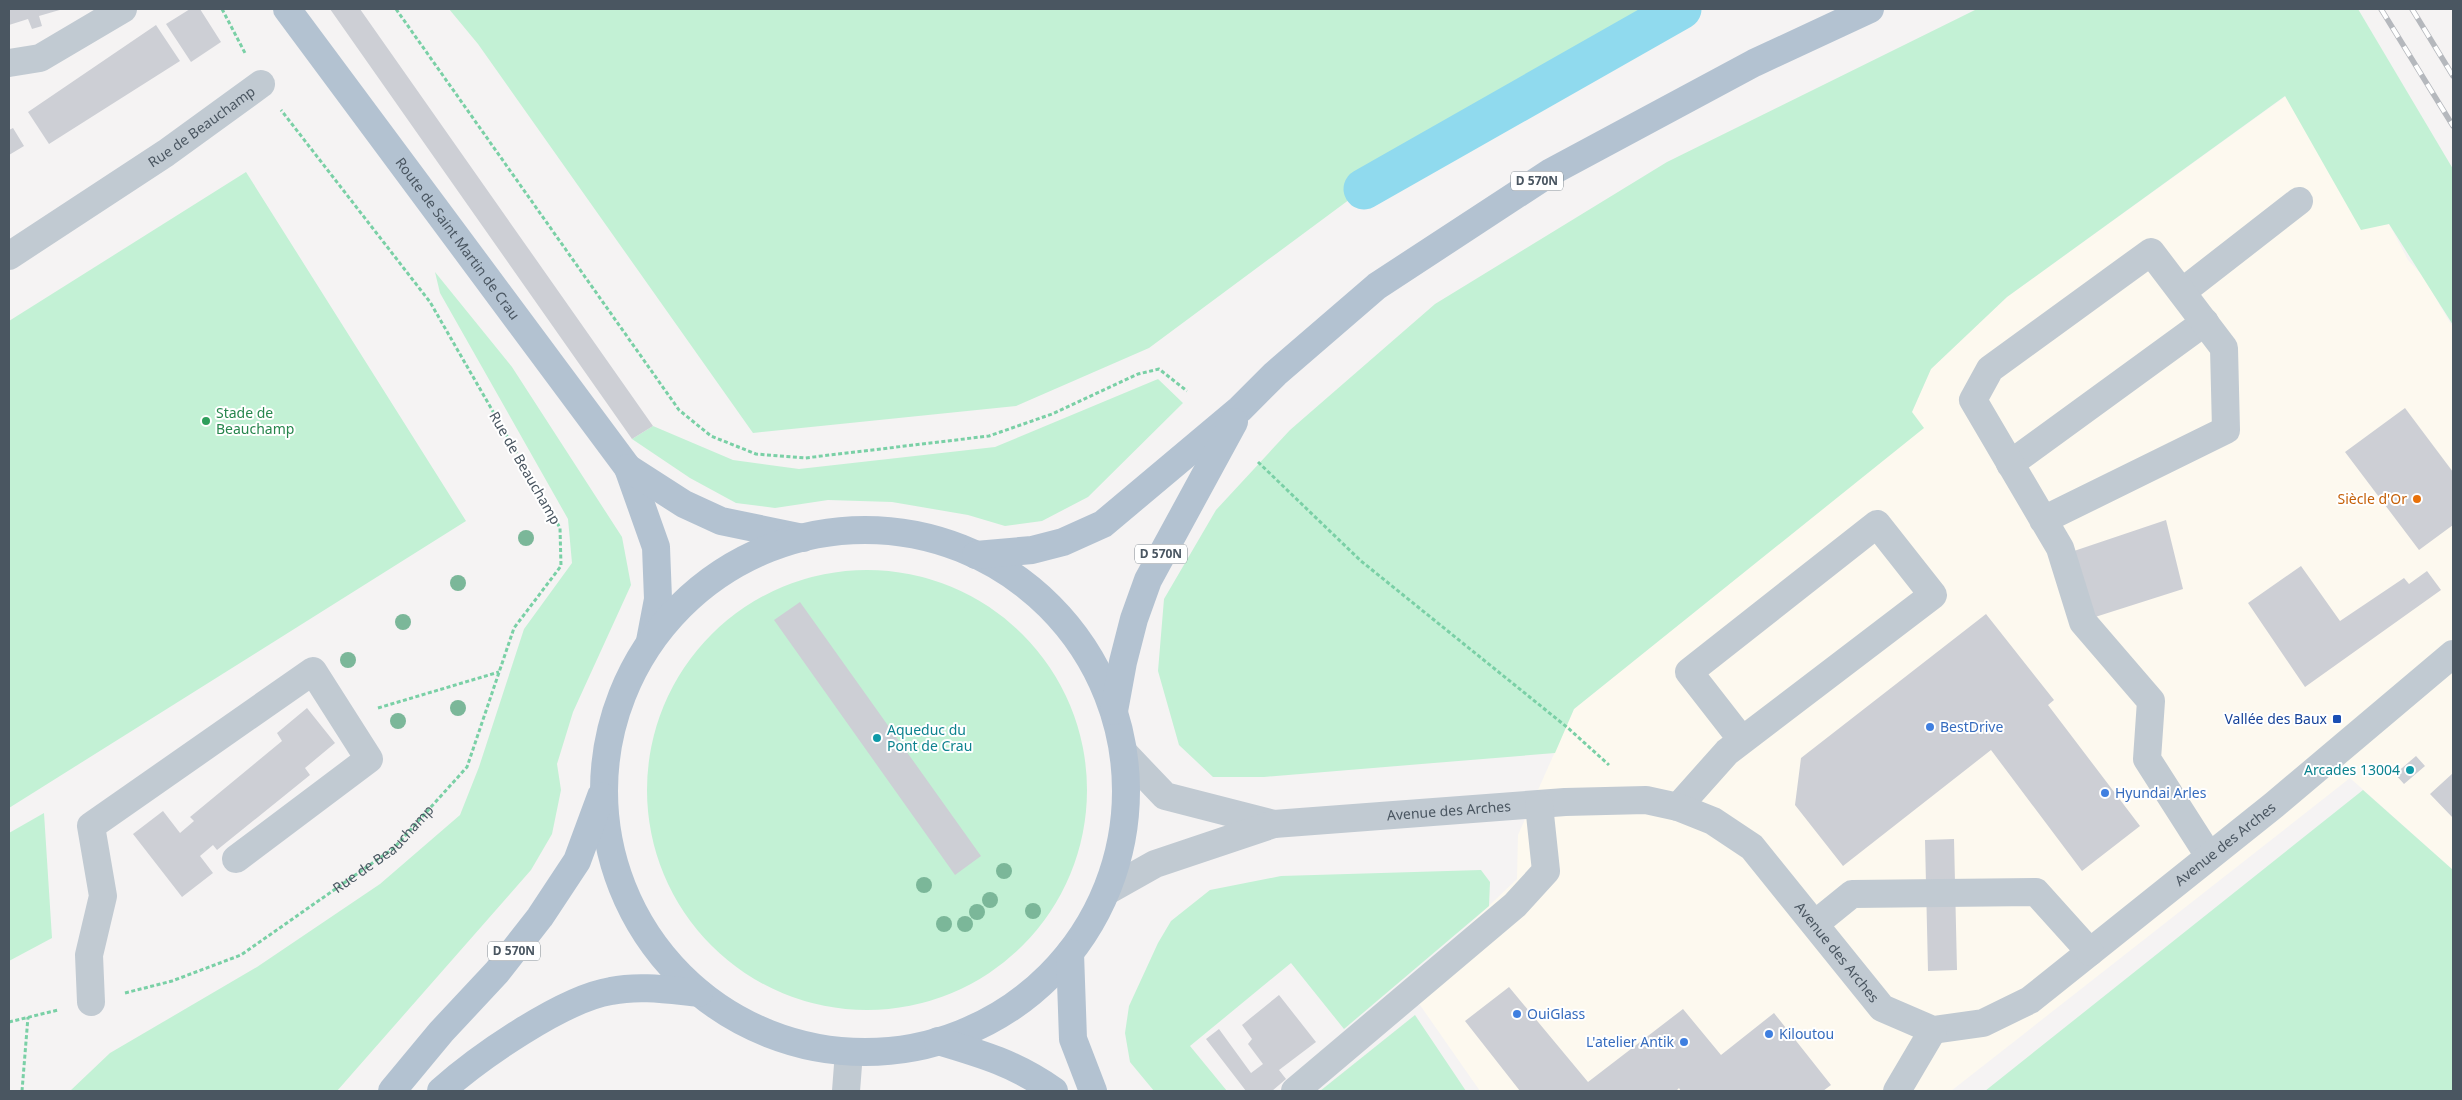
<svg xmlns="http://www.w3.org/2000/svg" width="2462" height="1100" font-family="'Noto Sans',sans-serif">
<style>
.commercial{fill:#fdf9ef}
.green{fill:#c3f1d5}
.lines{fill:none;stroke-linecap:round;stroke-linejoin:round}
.canal{stroke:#90daee;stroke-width:41}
.building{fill:#cdcfd5}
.path{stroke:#7ad0a6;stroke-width:3;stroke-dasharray:4 2.5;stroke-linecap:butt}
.minor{stroke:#c1cad2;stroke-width:28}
.major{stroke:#b3c2d1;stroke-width:28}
.rail-casing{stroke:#b5b8bd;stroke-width:5.5}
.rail{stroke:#fff;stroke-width:4;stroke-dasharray:11;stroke-linecap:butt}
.tree{fill:#7bb799}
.leisure-dot{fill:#2e9e5b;stroke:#fff;stroke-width:2}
.food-dot{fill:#e8710a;stroke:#fff;stroke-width:2}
.transit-dot{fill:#1a4fb4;stroke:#fff;stroke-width:2}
.shop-dot{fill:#3f7fe0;stroke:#fff;stroke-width:2}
.culture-dot{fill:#0f9aa8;stroke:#fff;stroke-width:2}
.labels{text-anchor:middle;stroke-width:4;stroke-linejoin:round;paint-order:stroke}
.shield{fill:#fff;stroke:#808990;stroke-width:1}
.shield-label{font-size:12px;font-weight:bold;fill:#4a5661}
.street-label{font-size:14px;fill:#4a5661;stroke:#fff}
.leisure-label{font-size:14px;fill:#27864d;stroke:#fff;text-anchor:start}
.food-label{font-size:14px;fill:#c56008;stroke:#fff;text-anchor:end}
.transit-label{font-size:14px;fill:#164399;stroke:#fff;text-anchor:end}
.shop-label{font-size:14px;fill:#366cbe;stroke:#fff;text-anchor:start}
.culture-label{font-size:14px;fill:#0d838f;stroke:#fff;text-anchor:start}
</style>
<rect width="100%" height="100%" fill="#f5f3f3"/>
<path class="commercial" d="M2286 96 2361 229 2389 224 2408 260 2423 276 2453 328V870L2350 778 1951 1091H1480L1406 985 1517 879 1518 835 1574 709 1923 428 1912 412 1931 369 2007 297Z"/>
<path class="green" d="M449 9H1669L1396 165 1149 348 1016 406 753 433 478 44Z
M1977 9H2358L2453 169V325L2389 224 2361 230 2285 96 2007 297 1931 369 1912 412 1924 428 1574 709 1555 753 1264 777H1213L1179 745 1158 671 1164 599 1216 510 1290 430 1435 304 1667 162Z
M246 172 466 521 9 808V321Z
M435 272 512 367 622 537 631 585 573 712 557 764 561 790 552 834 531 870 337 1091H70L110 1053 257 967 380 884 460 815 479 767 524 629 572 563 568 519 440 293Z
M1158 379 1183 403 1088 497 1042 521 1005 526 968 515 892 502 828 500 775 508 736 503 690 478 632 439 653 426 733 460 799 469 995 447Z
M647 790a220 220 0 1 1 440 0a220 220 0 1 1-440 0Z
M2363 790 2453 870V1091H1985Z
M44 813 52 938 9 961V833Z
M1481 870 1490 882 1489 906 1344 1029 1291 963 1190 1046 1227 1091H1154L1130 1062 1125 1033 1129 1006 1158 943 1171 921 1210 890 1281 876Z
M1415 1015 1466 1091H1320Z"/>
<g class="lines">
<path class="canal" d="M1364 189 1681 9"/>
</g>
<path class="building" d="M9 9H63L39 16 42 26 32 29 28 19 9 25Z
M190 9H200L221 42 191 62 166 24Z
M330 9H360L653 426 632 439Z
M156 25 180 61 49 144 28 112Z
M13 128 24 146 9 155V130Z
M2405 408 2453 472V525L2419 550 2345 452Z
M2166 520 2183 589 2092 618 2074 551Z
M2301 566 2340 621 2404 578 2409 584 2427 571 2441 590 2305 687 2248 603Z
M800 602 981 856 955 875 774 620Z
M1986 614 2054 700 2048 705 2140 826 2082 871 1991 750 1843 866 1795 805 1801 758Z
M307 708 335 743 305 768 310 775 217 850 213 845 200 856 213 873 182 897 133 834 163 811 180 833 194 821 190 817 282 741 277 733Z
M2416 756 2425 766 2404 784 2395 774Z
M2453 773V818L2430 794Z
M1954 839 1957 970 1928 971 1925 840Z
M1509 987 1588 1082 1683 1009 1721 1055 1774 1013 1831 1085 1823 1091H1681L1679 1088 1676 1091H1520L1465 1021Z
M1279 995 1316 1042 1279 1070 1286 1079 1272 1091H1246L1206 1039 1219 1029 1251 1073 1263 1064 1248 1044 1252 1039 1242 1025Z"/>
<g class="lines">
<g class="path">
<path d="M222 9 245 53"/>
<path d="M396 9 679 410 711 436 756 454 805 458 989 436 1052 414 1138 374 1159 369 1187 391"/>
<path d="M1258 462 1361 561 1568 728 1609 765"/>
<path d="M378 708 499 672"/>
<path id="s1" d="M125 993 172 981 241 955 394 848 467 767 514 628 561 566 560 528 430 302 281 110"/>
<path d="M9 1022 58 1010"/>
<path d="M22 1091 28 1017"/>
</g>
<g class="minor">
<path d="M9 63 40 58 123 9"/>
<path id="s2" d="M9 256 166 153 261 84"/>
<path d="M2182 292 2299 201"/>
<path d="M2010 464 2205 322"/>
<path d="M2043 520 2226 430 2224 348 2151 252 1990 369 1973 400 2060 548 2083 622 2151 701 2147 759 2209 856"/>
<path d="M1124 753 1165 796 1274 824"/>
<path d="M1678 807 1727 752 1933 595 1877 524 1689 672 1742 740"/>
<path id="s3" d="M1107 891 1155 864 1274 824 1565 802 1646 800 1678 807 1713 821 1752 847 1882 1008 1933 1030 1983 1023 2030 1000 2274 805 2453 654"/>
<path d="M1815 924 1852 894 2036 892 2090 952"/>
<path d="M91 1002 89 955 103 896 91 826 313 671 369 759 236 859"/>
<path d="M846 1091 849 1052"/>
<path d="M1295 1091 1515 905 1546 871 1539 805"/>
<path d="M1897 1091 1933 1030"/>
</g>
<g class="major">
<path id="s4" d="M287 9 628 468 656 547 658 599 650 641"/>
<path d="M628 468 684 504 721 521 803 538"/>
<circle cx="865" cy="791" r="261"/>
<path d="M976 555 1032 550 1063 542 1103 524 1240 409 1275 374 1377 286 1551 172 1754 63 1870 9"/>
<path d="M1114 711 1123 662 1134 619 1148 580 1234 422"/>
<path d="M1070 953 1073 1039 1093 1091"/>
<path d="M938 1041C982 1054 1016 1064 1054 1091"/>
<path d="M392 1091 441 1032 497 972 540 917 577 861 601 796"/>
<path d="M441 1091C478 1058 562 999 611 991 640 985 669 990 699 993"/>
</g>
<defs>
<path id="rail" d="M2381 9 2453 126
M2412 9 2453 76"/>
</defs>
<use href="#rail" class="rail-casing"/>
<use href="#rail" class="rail"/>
</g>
<g class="tree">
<circle cx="526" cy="538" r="8"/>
<circle cx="458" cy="583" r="8"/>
<circle cx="403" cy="622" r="8"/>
<circle cx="348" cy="660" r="8"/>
<circle cx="458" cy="708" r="8"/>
<circle cx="398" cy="721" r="8"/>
<circle cx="1004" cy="871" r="8"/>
<circle cx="924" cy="885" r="8"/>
<circle cx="990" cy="900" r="8"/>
<circle cx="1033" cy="911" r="8"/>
<circle cx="977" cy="912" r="8"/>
<circle cx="944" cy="924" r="8"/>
<circle cx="965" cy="924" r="8"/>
</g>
<circle class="leisure-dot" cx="206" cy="421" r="5"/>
<circle class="food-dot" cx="2417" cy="499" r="5"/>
<rect class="transit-dot" x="2332" y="714" width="10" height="10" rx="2.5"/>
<g class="shop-dot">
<circle cx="1930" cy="727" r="5"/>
<circle cx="2105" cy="793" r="5"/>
<circle cx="1517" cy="1014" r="5"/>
<circle cx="1769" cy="1034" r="5"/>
<circle cx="1684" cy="1042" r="5"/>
</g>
<g class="culture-dot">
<circle cx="877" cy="738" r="5"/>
<circle cx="2410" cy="770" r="5"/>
</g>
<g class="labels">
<g class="shield">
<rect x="1511" y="171.5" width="52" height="19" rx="4"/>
<rect x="1135" y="544.5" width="52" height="19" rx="4"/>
<rect x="488" y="941.5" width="52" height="19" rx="4"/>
</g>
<g class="shield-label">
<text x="1537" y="185">D 570N</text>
<text x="1161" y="558">D 570N</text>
<text x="514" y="955">D 570N</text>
</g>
<g class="street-label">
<text dy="5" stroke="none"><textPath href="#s2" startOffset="232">Rue de Beauchamp</textPath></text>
<text dy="5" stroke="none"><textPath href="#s4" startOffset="286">Route de Saint Martin de Crau</textPath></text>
<text transform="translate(525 468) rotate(60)" y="5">Rue de Beauchamp</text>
<text dy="5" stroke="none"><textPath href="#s3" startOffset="356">Avenue des Arches</textPath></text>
<text dy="5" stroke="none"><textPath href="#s3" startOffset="1286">Avenue des Arches</textPath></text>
<text dy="5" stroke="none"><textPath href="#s1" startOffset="300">Rue de Beauchamp</textPath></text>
<text dy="5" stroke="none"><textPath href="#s3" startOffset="806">Avenue des Arches</textPath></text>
</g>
<g class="leisure-label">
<text x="216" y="418">Stade de<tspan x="216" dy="16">Beauchamp</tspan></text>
</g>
<g class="food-label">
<text x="2407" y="504">Siècle d'Or</text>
</g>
<g class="transit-label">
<text x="2327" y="724">Vallée des Baux</text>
</g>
<g class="shop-label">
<text x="1940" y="732">BestDrive</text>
<text x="2115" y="798">Hyundai Arles</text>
<text x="1527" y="1019">OuiGlass</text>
<text x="1779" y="1039">Kiloutou</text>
<text x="1674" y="1047" text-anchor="end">L'atelier Antik</text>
</g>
<g class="culture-label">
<text x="887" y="735">Aqueduc du<tspan x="887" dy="16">Pont de Crau</tspan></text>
<text x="2400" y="775" text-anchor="end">Arcades 13004</text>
</g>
</g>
<rect width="2462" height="1100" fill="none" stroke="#4a5661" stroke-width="20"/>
</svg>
